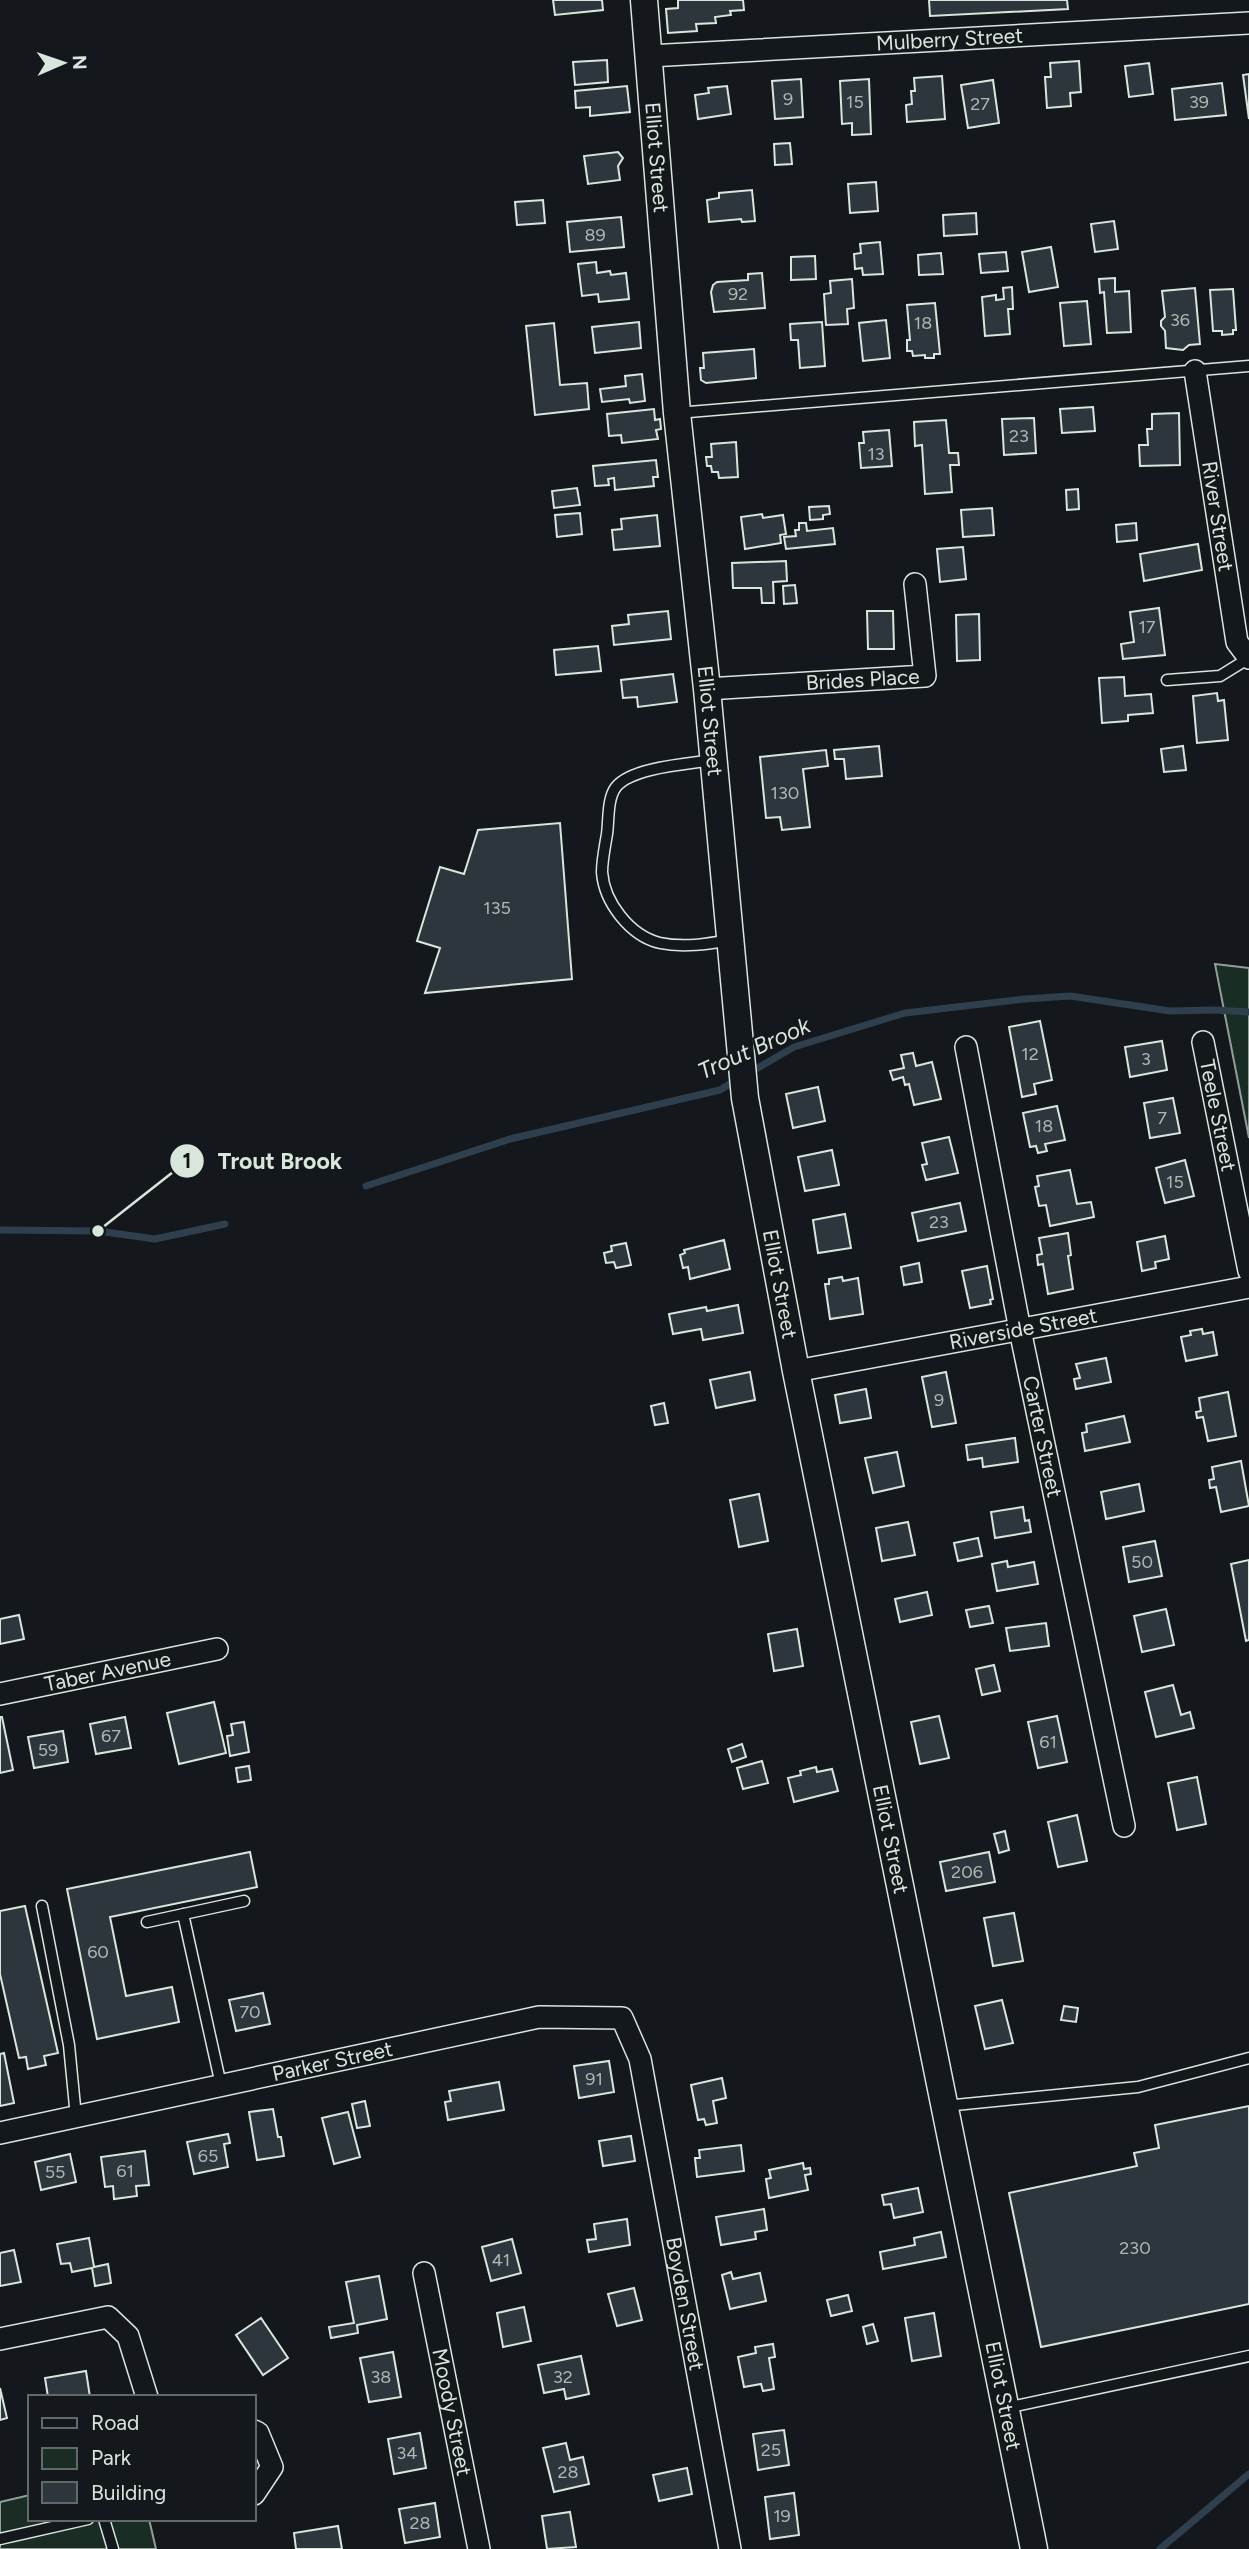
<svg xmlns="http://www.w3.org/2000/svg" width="1249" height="2549" font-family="Figtree,sans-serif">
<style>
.green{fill:#1a2d24;stroke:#939e99;stroke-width:2}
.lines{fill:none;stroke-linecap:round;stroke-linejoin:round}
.stream{stroke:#2f3f4d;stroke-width:7}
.building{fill:#2c363c;stroke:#d8e6dc;stroke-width:2}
.service-casing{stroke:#d8e6dc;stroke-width:13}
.minor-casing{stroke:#d8e6dc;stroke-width:24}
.tertiary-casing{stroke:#d8e6dc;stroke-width:29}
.service{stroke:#14181c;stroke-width:10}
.minor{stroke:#14181c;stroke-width:21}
.tertiary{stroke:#14181c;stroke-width:26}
.labels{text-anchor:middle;stroke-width:5;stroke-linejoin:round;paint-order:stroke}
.number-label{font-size:18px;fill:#adbab4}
.street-label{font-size:21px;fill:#d8e6dc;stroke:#14181c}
.water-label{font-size:23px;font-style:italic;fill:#d8e6dc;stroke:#14181c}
.leader{fill:none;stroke:#d8e6dc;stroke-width:2.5}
.callout-dot{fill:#d8e6dc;stroke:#14181c;stroke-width:2.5}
.mark-label{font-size:21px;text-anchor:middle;font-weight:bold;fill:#111}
.callout-label{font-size:23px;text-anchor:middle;font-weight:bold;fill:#d8e6dc;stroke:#14181c;stroke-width:5;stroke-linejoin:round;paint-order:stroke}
</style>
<rect width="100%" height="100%" fill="#14181c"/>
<path class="green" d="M1215 964 1249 968V1138Z
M30 2495V2519H149L156 2549H0V2502Z"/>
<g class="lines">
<path class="stream" d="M749 1073 794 1047 905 1013 1025 999 1070 996 1170 1011 1215 1010 1249 1012
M366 1186 510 1139 720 1090 736 1080
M0 1230 98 1231 155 1239 225 1224
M1160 2549 1249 2474"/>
</g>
<path class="building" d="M553 0H602L603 10 555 15Z
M678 0H743L744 10 730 11 731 15 715 17 716 23 696 24 697 31 668 33 666 9 678 8Z
M929 0H1067L1068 9 930 16Z
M607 60 608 82 575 85 573 62Z
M1079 61 1081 92 1070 93 1071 106 1047 108 1045 77H1051L1050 63Z
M1149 63 1153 94 1129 97 1125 66Z
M1249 74V119L1243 75Z
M942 76 945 119 907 122 906 105 912 104 911 91H915L914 78Z
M801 79 803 117 775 119 772 81Z
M869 79 871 134 852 135V123L842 124 840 81Z
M993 80 999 123 968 128 961 85Z
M1222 83 1226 115 1175 120 1172 89Z
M627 86 630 112 590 116V107L576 108 575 91Z
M727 86 731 114 698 119 695 95 709 93 708 88Z
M790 143 792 164 775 165 774 144Z
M618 152 623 158 618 166 620 180 588 184 584 156Z
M876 182 878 211 850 213 848 184Z
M752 190 755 221 742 222 741 219 709 222 707 200 719 198V193Z
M543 200 545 223 517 225 515 202Z
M976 213 977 234 944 236 943 215Z
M621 217 624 247 570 252 567 222Z
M1114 221 1118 249 1095 252 1091 224Z
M880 242 883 274 863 275 862 268 855 269 854 254 861 253 860 244Z
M1051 247 1058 287 1029 292 1022 252Z
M1006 252 1008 271 981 273 979 254Z
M941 253 943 274 919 275 918 255Z
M815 256 816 279 791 280V257Z
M596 262 597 273 610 271 611 275 626 273 629 299 599 302 598 294 582 296 578 264Z
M762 273 765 308 714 312 711 292 713 285 717 282 748 280V274Z
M1115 278V292L1129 291 1131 332 1107 333 1104 292 1100 293 1099 279Z
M852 279 854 308 847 309 848 324 826 325 824 294 831 293 830 281Z
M1012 287 1013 309H1008L1010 334 985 336 982 297 996 295V300L1004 299 1003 288Z
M1195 288 1200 344 1189 345 1183 350 1166 348 1165 331 1161 326V321L1165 317 1162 291Z
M1233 289 1236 330H1233V334L1222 335V331H1213L1210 290Z
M1087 301 1091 344 1064 346 1060 303Z
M935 303 940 354H934V358H925V355L913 356 912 351H907V340H910L907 305Z
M886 320 890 358 863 361 859 323Z
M639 322 641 348 595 353 592 327Z
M822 322 825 366 800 368 798 340H791L790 324Z
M554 323 560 385 587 383 589 409 535 415 526 326Z
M754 349 756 378 706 383 701 380 700 368H704L703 353Z
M642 374 645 401 630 403 629 399 602 402 600 389 626 386 625 376Z
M1093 407 1095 431 1062 433 1060 409Z
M654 409 655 420 660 419 661 429 656 430 658 439 622 443 621 435 609 436 607 414Z
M1179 413 1180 465 1140 466 1139 445H1148L1147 429H1152V414Z
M1034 418 1036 453 1004 455 1002 419Z
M946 420 949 453H958L959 465H950L952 492 925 494 922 445 915 446 914 422Z
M889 430 892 466 861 468 859 443H864L863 432Z
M736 442 738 477 719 478 718 472H712L711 466H707L706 457H712L711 444Z
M656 460 658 477H653L654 486 615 490 614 478 608 479 609 485 595 486 593 466Z
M577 488 580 505 554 508 552 491Z
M1078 489 1079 509 1067 510 1066 490Z
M829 506 830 514 823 515V519L810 520 809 507Z
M992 508 994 535 963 537 961 510Z
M580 513 582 534 557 537 555 515Z
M762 514 763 518 783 515 786 534 780 535 781 543 745 549 741 517Z
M657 515 660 546 614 550 612 530 622 529 621 519Z
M799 523H806L807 531 833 528 835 544 786 549 784 537 796 536 795 530H799Z
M1136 523 1137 540 1117 542 1116 525Z
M1198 544 1202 570 1144 581 1140 554Z
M963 547 966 579 940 582 937 549Z
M786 561 787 581 773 582 774 603H762L761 588H733L732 563Z
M795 585 797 603 784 604 783 586Z
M1159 608 1165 655 1123 659 1121 644 1134 642 1130 612Z
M668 611 671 639 614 645 612 626 629 624 628 615Z
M867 611H893L894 649H868Z
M979 614 980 660 957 661 956 615Z
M598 646 601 671 556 675 554 650Z
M673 674 677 702 638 707 637 697 623 698 621 680Z
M1124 677 1125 696 1151 694 1153 713 1128 715V721L1102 723 1099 678Z
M1217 693 1218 701 1224 700 1228 740 1197 743 1193 696Z
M879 746 882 776 846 779 844 759H835L834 750Z
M1183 746 1186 770 1164 772 1161 749Z
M826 750 828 766 803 769 810 827 782 830 780 817 766 818 760 757Z
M560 823 572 979 425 993 440 948 417 941 440 867 464 874 478 830Z
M1040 1021 1052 1080 1034 1084 1036 1094 1022 1097 1009 1027Z
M1162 1041 1167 1070 1130 1077 1125 1047Z
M913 1053 916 1066 932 1062 941 1099 914 1105 909 1084 905 1085 903 1077 893 1080 890 1071 904 1068 901 1055Z
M818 1087 825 1121 793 1128 786 1094Z
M1173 1098 1180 1133 1150 1138 1144 1103Z
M1057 1106 1065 1140 1045 1144 1047 1151 1038 1153 1036 1146 1030 1147 1023 1113Z
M949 1137 958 1173 926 1180 922 1165 927 1164 922 1143Z
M832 1150 839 1185 805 1191 798 1157Z
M1185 1160 1194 1196 1165 1203 1156 1168Z
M1070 1170 1077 1204 1091 1202 1094 1217 1050 1226 1046 1205 1039 1206 1035 1187 1039 1186 1037 1176Z
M960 1203 966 1231 918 1241 912 1213Z
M845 1214 851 1248 818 1253 813 1220Z
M1068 1233 1071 1255 1068 1256 1073 1289 1048 1294 1043 1264 1038 1265 1037 1255 1042 1254 1039 1238Z
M1165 1236 1169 1259 1155 1262 1156 1268 1142 1271 1137 1242Z
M724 1240 730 1269 690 1279 688 1267 683 1268 680 1255 685 1253 684 1250Z
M626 1243 631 1265 616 1268 614 1262 606 1263 604 1253 612 1251 611 1246Z
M919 1263 922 1282 904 1285 901 1267Z
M987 1266 993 1299 990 1300 991 1304 970 1308 962 1271Z
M842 1277 843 1281 858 1278 863 1314 830 1319 825 1284H829V1279Z
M738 1305 743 1333 703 1340 701 1329 673 1334 669 1314 706 1307 707 1311Z
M1202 1329 1203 1334 1213 1332 1217 1355 1186 1361 1181 1337 1191 1335 1190 1331Z
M1106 1358 1111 1382 1076 1389 1074 1379 1080 1378 1076 1364Z
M750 1372 755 1400 716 1408 710 1380Z
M946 1372 956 1423 932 1427 922 1377Z
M866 1389 871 1418 840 1423 835 1395Z
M1228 1392 1236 1436 1208 1441 1203 1417 1197 1418 1196 1412 1201 1411 1199 1398Z
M664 1403 668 1423 655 1425 651 1406Z
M1124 1416 1130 1442 1085 1451 1082 1433 1087 1432 1086 1424Z
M1015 1438 1018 1462 983 1467 982 1458 968 1460 966 1445Z
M897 1452 904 1486 873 1493 865 1458Z
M1241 1461 1249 1506 1221 1512 1216 1487 1210 1488 1209 1480 1214 1479 1212 1467Z
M1139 1484 1144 1511 1106 1519 1101 1492Z
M759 1494 768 1541 739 1547 730 1500Z
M1023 1507 1025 1521 1029 1520 1031 1532 995 1538 991 1512Z
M908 1522 915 1555 882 1561 876 1528Z
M978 1538 982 1556 958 1561 954 1543Z
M1155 1541 1162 1576 1129 1582 1123 1547Z
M1249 1560V1640L1246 1641 1231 1564Z
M1007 1561 1008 1567 1034 1562 1038 1584 997 1591 992 1564Z
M927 1592 932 1615 900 1622 895 1599Z
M989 1606 993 1623 970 1627 966 1610Z
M1166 1609 1174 1645 1142 1652 1134 1616Z
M19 1615 24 1639 0 1644V1619Z
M1046 1623 1049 1646 1010 1651 1006 1628Z
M797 1629 803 1666 774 1671 768 1634Z
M994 1665 1000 1691 982 1695 976 1669Z
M1173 1685 1181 1715 1190 1712 1194 1728 1156 1737 1145 1692Z
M214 1702 226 1753 179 1764 167 1713Z
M939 1716 949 1758 920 1764 911 1722Z
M1057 1716 1067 1762 1038 1768 1028 1722Z
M0 1717H2L13 1770 0 1773Z
M125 1717 131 1748 96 1754 90 1724Z
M244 1722 249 1752 230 1756 227 1736 233 1735 231 1724Z
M63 1731 68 1762 34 1768 28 1737Z
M742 1744 746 1757 732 1762 728 1749Z
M762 1761 768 1783 743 1789 737 1768Z
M249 1766 251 1780 238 1782 236 1768Z
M816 1767 817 1772 832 1769 838 1791 794 1802 788 1778 801 1775 800 1771Z
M1197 1777 1206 1824 1177 1830 1168 1783Z
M1077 1815 1087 1861 1058 1867 1048 1822Z
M1005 1831 1009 1850 999 1853 994 1834Z
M250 1852 257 1887 110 1917 126 1996 172 1987 179 2022 97 2039 67 1889Z
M989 1852 995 1882 946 1891 940 1862Z
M25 1906 58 2053 44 2056 46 2065 28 2069 26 2057 19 2058 0 1974V1911Z
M1014 1913 1023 1961 993 1966 984 1918Z
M263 1993 270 2024 236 2031 229 2000Z
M1002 2000 1013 2043 985 2049 975 2006Z
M1064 2006 1078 2008 1076 2022 1061 2020Z
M4 2053 14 2103 0 2106V2054Z
M609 2061 614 2092 579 2098 574 2066Z
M722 2078 726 2098 713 2101 717 2123 706 2125 704 2119 698 2120 691 2085Z
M499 2082 504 2110 448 2120 445 2102 451 2101 449 2091Z
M365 2101 370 2126 357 2128 352 2104Z
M1249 2106V2304L1041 2347 1009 2193 1137 2166 1134 2153 1159 2148 1155 2125Z
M273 2109 278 2137H281L284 2156 257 2160 249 2112Z
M348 2112 360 2157 334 2164 322 2118Z
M228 2134 230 2143 224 2144 228 2167 194 2174 187 2142Z
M631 2136 635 2161 603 2166 599 2141Z
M741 2145 744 2171 697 2177 695 2158H700L699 2150Z
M145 2151 149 2185 136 2186 137 2196 114 2199 113 2186 105 2187 101 2157Z
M70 2154 76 2182 41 2190 35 2162Z
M803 2163 804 2169 810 2168 811 2174 805 2175 808 2190 769 2198 766 2179 771 2178 769 2170Z
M918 2188 923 2212 894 2218 891 2204 884 2205 882 2195Z
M764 2209 767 2230 755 2232 756 2239 721 2245 716 2217Z
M627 2219 630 2245 589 2252 587 2240 596 2239 594 2224Z
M941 2232 946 2257 883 2269 880 2252 915 2245 914 2238Z
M89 2238 94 2267 108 2264 111 2283 95 2286 92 2268 72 2272 70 2263 61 2264 57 2244Z
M512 2239 521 2273 491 2281 482 2247Z
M14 2250 21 2282 0 2286V2253Z
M731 2272 733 2279 760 2273 766 2301 730 2309 722 2275Z
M379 2276 387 2319 357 2325 358 2333 331 2338 329 2327 354 2323 346 2282Z
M634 2288 642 2320 617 2326 608 2294Z
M848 2295 852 2311 831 2316 827 2300Z
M524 2307 531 2341 503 2347 497 2313Z
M934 2313 941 2356 912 2361 905 2318Z
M261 2318 288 2358 263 2375 236 2335Z
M873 2324 878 2341 867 2344 863 2327Z
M773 2344 775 2357 769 2358 774 2389 763 2391 761 2384 744 2387 738 2357 756 2353 755 2347Z
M393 2352 401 2397 369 2402 360 2358Z
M581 2356 589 2394 566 2399 564 2389 544 2393 538 2365Z
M86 2371 90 2397H48L45 2378Z
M0 2388 7 2418 0 2420Z
M784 2430 789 2465 758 2470 753 2434Z
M420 2433 426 2468 394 2474 388 2439Z
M566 2443 570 2460 583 2457 589 2484 554 2492 543 2448Z
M687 2468 692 2494 659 2501 653 2475Z
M794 2493 799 2535 770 2539 765 2497Z
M435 2503 440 2537 405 2543 399 2509Z
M570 2512 576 2547 547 2549 542 2516Z
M338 2526 342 2549H296L294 2533Z"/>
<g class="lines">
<defs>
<path id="service" d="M677 413 1249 366
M1167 680 1220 676 1249 658
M713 760C689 764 632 767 616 787 607 799 609 820 607 834 605 846 602 860 602 872 604 902 630 936 660 943 683 948 708 944 730 940
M42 1906 69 2045 76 2117
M183 1914 221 2085
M147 1922 244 1901
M945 2106 1138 2087 1249 2058
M1006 2408 1249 2356
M104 2519 113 2549
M0 2539 88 2519"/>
<g id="minor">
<path id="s1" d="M649 56 1249 23"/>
<path id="s2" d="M1195 371 1237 642 1249 658"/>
<path id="s3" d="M707 689 925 676 915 584"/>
<path id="s4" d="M1203 1042 1249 1271"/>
<path id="s5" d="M966 1047 1020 1330 1124 1826"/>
<path id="s6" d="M796 1371 1249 1287"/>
<path id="s7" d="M0 1694 217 1649"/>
<path id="s8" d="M0 2133 539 2017 622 2018 640 2059 730 2549"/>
<path id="s9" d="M424 2273 479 2549"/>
<path d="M0 2339 108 2317 128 2336 147 2397"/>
<path d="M254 2431 258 2433 272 2467 254 2494"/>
</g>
<g id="tertiary">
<path id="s10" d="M644 0 677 413 707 689 745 1098 796 1371 1034 2549"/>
</g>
</defs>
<use href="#service" class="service-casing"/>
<use href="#minor" class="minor-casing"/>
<use href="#tertiary" class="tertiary-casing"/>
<use href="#service" class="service"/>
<use href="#minor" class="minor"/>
<use href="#tertiary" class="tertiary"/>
</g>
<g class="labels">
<g class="number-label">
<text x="788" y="105">9</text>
<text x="855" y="108">15</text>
<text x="1199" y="108">39</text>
<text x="980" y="110">27</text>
<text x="595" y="241">89</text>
<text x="738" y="300">92</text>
<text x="1180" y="326">36</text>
<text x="923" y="329">18</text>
<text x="1019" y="442">23</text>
<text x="876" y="460">13</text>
<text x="1147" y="633">17</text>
<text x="785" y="799">130</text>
<text x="497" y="914">135</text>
<text x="1030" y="1060">12</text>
<text x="1146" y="1065">3</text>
<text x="1162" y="1124">7</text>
<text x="1044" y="1132">18</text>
<text x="1175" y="1188">15</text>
<text x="939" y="1228">23</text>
<text x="939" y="1406">9</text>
<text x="1142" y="1568">50</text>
<text x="111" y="1742">67</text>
<text x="1048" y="1748">61</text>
<text x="48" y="1756">59</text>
<text x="967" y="1878">206</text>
<text x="98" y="1958">60</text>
<text x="250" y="2018">70</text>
<text x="594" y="2085">91</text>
<text x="208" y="2162">65</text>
<text x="125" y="2177">61</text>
<text x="55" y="2178">55</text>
<text x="1135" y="2254">230</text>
<text x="501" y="2266">41</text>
<text x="381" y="2383">38</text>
<text x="563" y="2383">32</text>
<text x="771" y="2456">25</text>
<text x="407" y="2459">34</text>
<text x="568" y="2478">28</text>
<text x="782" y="2522">19</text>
<text x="420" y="2529">28</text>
</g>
<g class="street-label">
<text dy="7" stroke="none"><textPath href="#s1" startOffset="301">Mulberry Street</textPath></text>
<text dy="7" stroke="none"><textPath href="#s10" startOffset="158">Elliot Street</textPath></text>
<text dy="7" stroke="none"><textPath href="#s2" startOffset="147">River Street</textPath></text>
<text dy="7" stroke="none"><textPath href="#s3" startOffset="156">Brides Place</textPath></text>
<text dy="7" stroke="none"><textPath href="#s10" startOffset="724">Elliot Street</textPath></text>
<text dy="7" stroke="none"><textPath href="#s4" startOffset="75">Teele Street</textPath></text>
<text dy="7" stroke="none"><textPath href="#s10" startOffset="1292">Elliot Street</textPath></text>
<text dy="7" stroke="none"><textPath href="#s6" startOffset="231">Riverside Street</textPath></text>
<text dy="7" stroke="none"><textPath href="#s5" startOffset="397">Carter Street</textPath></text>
<text dy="7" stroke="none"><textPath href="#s7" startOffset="110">Taber Avenue</textPath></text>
<text dy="7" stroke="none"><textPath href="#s10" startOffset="1858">Elliot Street</textPath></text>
<text dy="7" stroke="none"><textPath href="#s8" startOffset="340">Parker Street</textPath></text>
<text dy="7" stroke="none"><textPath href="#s8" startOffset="928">Boyden Street</textPath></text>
<text dy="7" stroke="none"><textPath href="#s10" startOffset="2426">Elliot Street</textPath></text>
<text dy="7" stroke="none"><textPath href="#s9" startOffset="142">Moody Street</textPath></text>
</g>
<g class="water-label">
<text transform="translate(754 1048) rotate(-24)" y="8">Trout Brook</text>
</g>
</g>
<path class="leader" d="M98 1231L187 1161"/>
<g class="callout-dot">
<circle cx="98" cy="1231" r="7"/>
<circle cx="187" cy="1161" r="18"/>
</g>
<g class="mark-label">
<text x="187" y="1168">1</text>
</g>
<g class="callout-label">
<text x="280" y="1169">Trout Brook</text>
</g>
<rect x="28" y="2395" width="228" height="126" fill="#14181c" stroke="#626a69" stroke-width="2"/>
<rect x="42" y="2418" width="35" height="10" fill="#14181c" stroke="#626a69" stroke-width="2"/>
<text x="91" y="2430" font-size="21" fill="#d8e6dc">Road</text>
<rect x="42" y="2448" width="35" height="21" fill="#1a2d24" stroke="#626a69" stroke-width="2"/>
<text x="91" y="2465" font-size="21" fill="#d8e6dc">Park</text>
<rect x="42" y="2482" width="35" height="21" fill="#2c363c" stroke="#626a69" stroke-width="2"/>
<text x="91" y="2500" font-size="21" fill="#d8e6dc">Building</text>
<g transform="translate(63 63) rotate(88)" stroke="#14181c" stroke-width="5" paint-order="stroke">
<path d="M0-5L12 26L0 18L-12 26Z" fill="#d8e6dc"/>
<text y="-10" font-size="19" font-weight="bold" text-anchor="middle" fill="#d8e6dc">N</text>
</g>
</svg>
